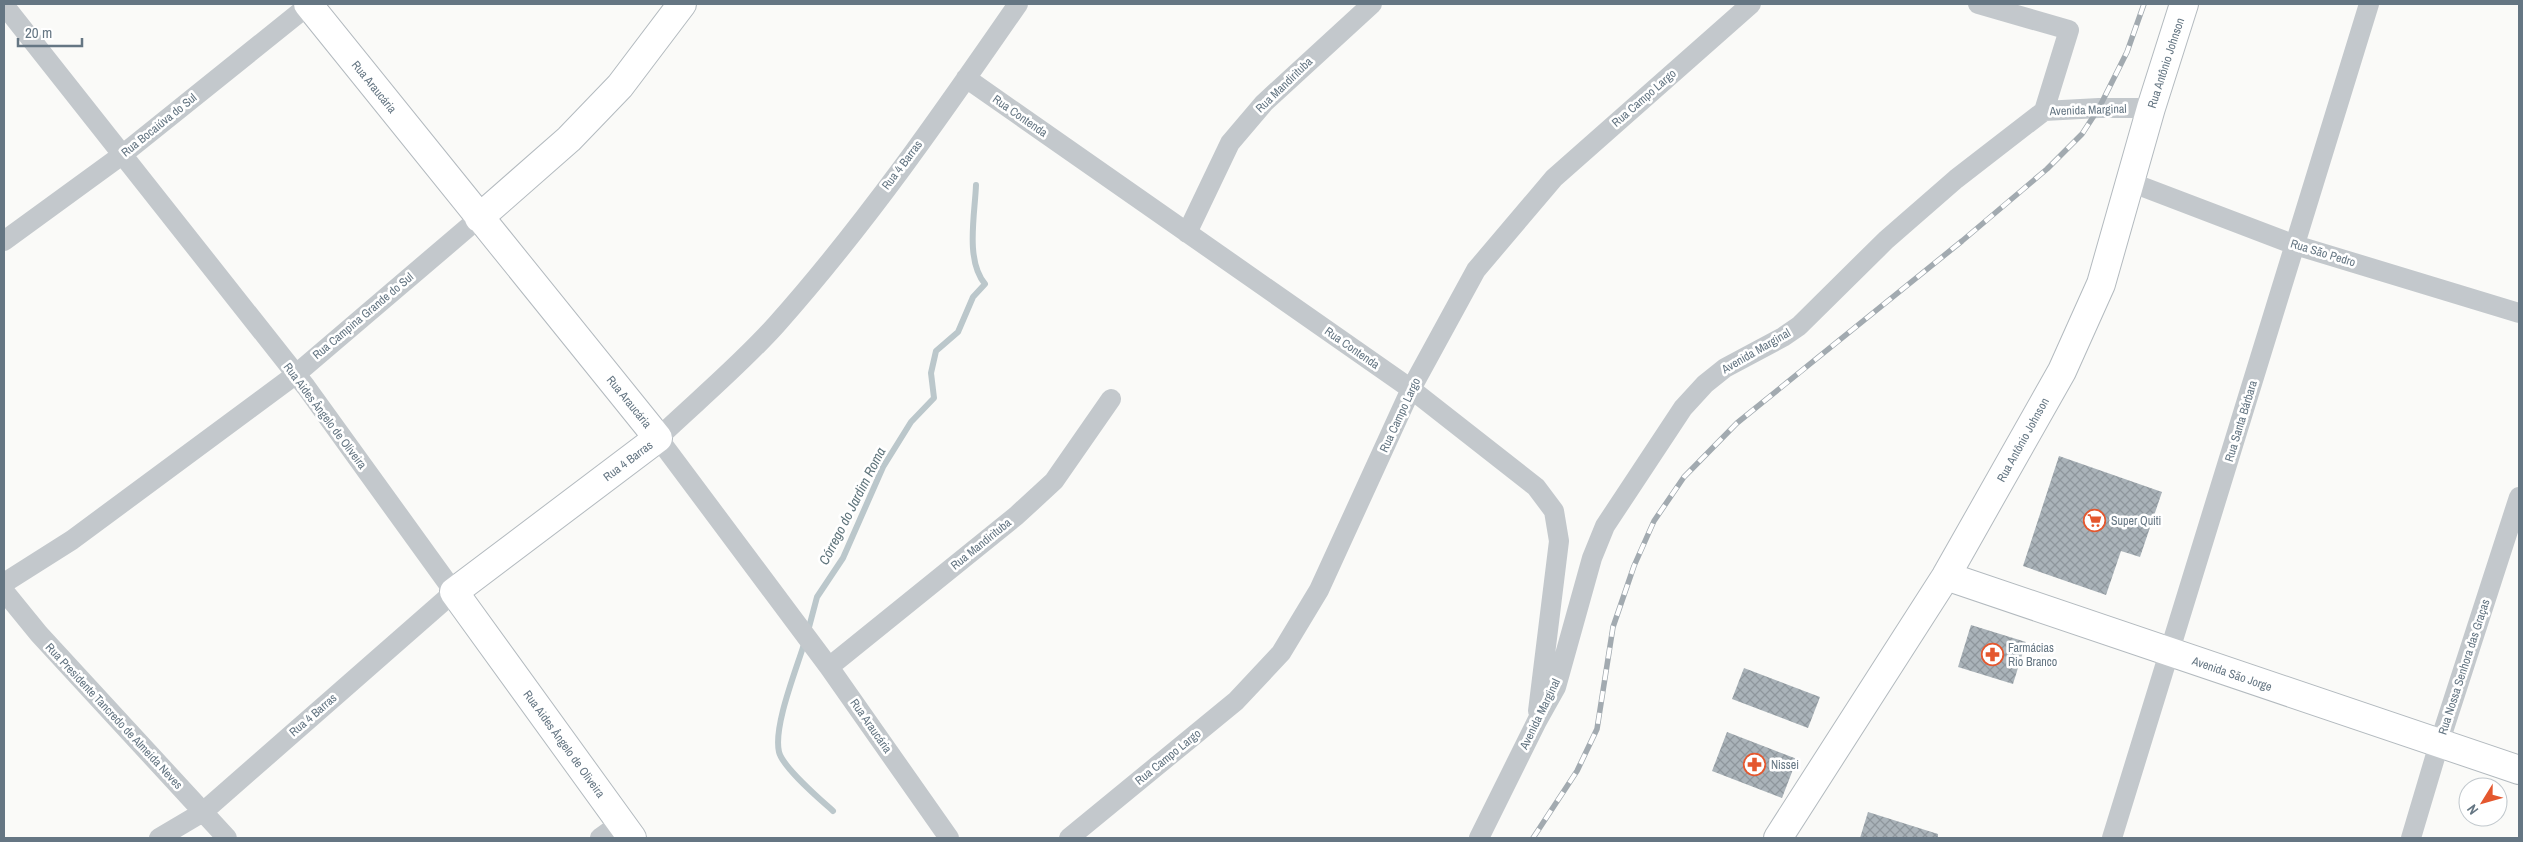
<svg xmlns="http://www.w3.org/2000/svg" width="2523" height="842" font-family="'Archivo Narrow',sans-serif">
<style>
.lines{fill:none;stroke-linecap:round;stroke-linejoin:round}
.stream{stroke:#bbc7cb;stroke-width:6}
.building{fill:url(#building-cross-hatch)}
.secondary-casing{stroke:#b3babf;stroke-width:30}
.street{stroke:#c3c8cc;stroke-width:20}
.secondary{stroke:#fff;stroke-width:28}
.rail-casing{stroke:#a2aab0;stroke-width:5.5}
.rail{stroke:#fff;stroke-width:4;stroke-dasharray:11;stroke-linecap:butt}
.labels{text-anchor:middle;stroke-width:5;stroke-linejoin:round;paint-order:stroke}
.street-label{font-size:12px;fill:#657683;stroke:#fff}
.poi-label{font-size:12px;fill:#657683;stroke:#fff;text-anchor:start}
.water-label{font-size:14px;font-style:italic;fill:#60757c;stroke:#fff}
</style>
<defs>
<pattern id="building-cross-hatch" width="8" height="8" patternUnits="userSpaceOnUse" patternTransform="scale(1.25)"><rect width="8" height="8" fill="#aab3b9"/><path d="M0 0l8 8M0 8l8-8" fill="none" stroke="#8e969c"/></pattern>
</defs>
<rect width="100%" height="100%" fill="#fafaf8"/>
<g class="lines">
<path class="stream" d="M808 631 817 597 843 558 883 467 911 422 934 398 931 373 936 351 958 332 973 297 985 284C965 260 975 214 976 185
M805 641C797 668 773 726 779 752 783 768 821 800 833 811"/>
</g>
<path class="building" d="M2059 456 2162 492 2140 557 2121 551 2106 595 2023 566Z
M1971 625 2026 642 2013 684 1958 667Z
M1744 668 1820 697 1808 728 1732 699Z
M1727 732 1797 759 1782 798 1712 771Z
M1868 812 1938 834V838H1860Z"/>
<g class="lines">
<defs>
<path id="secondary" d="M308 4 658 438 454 592 632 838
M479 218 569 139 620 86 682 4
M1946 576 2519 770
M1778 838 1946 576 2062 371 2101 284 2151 108 2184 4"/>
</defs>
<use href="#secondary" class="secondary-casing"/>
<path class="street" d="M1978 4 2069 30 2044 111
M4 5 306 387 454 592 203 812 159 838
M966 78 1411 389 1536 487 1554 511 1559 541 1538 711
M2130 182 2295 245 2519 313
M1187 233 1230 143 1264 103 1372 4
M4 241 122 155 310 4
M4 583 72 540 295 375 479 218
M4 591 39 634 227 838
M829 667 1016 516 1054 481 1111 399
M600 838 621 823
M949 838 829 667 658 438C697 401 740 365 776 325 865 225 942 114 1018 4
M1069 838 1236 701 1281 653 1319 590 1411 389 1476 270 1554 178 1751 4
M1479 838 1537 721 1556 687 1592 558 1605 526 1683 408 1705 384 1725 368 1783 337 1799 326 1886 240 1956 179 2044 111 2099 108H2151
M2112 838 2369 4
M2411 838 2439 744 2519 497"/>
<use href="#secondary" class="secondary"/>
<defs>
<path id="rail" d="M1533 838 1577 771 1597 729 1613 627 1634 566 1654 521 1684 477 1737 423 1962 241 2047 169 2082 134 2099 108 2127 52 2144 4"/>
</defs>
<use href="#rail" class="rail-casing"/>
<use href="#rail" class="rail"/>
</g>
<defs>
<symbol id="supermarket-ring" viewBox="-11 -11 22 22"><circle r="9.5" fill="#fff" stroke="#e4572e" stroke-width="1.5"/><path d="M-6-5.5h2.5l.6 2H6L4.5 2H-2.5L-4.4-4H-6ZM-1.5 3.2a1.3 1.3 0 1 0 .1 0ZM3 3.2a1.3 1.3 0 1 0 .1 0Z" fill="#e4572e"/></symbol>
<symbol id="pharmacy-ring" viewBox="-11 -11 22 22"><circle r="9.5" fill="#fff" stroke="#e4572e" stroke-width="1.5"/><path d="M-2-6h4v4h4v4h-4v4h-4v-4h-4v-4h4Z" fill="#e4572e"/></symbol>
</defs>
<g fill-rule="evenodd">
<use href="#supermarket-ring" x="2082" y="508" width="25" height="25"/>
<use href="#pharmacy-ring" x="1980" y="642" width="25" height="25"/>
<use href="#pharmacy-ring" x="1742" y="752" width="25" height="25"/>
</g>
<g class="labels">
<g class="street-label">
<text transform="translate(2166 63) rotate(-72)" y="4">Rua Antônio Johnson</text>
<text transform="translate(1284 85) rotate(-44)" y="4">Rua Mandirituba</text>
<text transform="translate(374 87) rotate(51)" y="4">Rua Araucária</text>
<text transform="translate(1644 98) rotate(-41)" y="4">Rua Campo Largo</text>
<text transform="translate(2088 110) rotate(-2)" y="4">Avenida Marginal</text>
<text transform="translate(1020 116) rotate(35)" y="4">Rua Contenda</text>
<text transform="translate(159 125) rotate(-39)" y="4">Rua Bocaiúva do Sul</text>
<text transform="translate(902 165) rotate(-53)" y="4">Rua 4 Barras</text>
<text transform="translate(2323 253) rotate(17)" y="4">Rua São Pedro</text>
<text transform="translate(363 316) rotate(-40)" y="4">Rua Campina Grande do Sul</text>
<text transform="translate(1352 348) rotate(35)" y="4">Rua Contenda</text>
<text transform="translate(1756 351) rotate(-30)" y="4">Avenida Marginal</text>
<text transform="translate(629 402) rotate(51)" y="4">Rua Araucária</text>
<text transform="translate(1400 415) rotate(-65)" y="4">Rua Campo Largo</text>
<text transform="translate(325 416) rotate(53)" y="4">Rua Aides Ângelo de Oliveira</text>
<text transform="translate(2241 421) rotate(-73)" y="4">Rua Santa Bárbara</text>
<text transform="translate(2023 440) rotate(-61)" y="4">Rua Antônio Johnson</text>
<text transform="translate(628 461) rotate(-37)" y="4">Rua 4 Barras</text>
<text transform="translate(981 544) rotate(-39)" y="4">Rua Mandirituba</text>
<text transform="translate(2464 667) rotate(-72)" y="4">Rua Nossa Senhora das Graças</text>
<text transform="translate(2232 674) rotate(19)" y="4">Avenida São Jorge</text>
<text transform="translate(1540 714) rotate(-64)" y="4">Avenida Marginal</text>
<text transform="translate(313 715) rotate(-41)" y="4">Rua 4 Barras</text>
<text transform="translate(114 716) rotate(47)" y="4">Rua Presidente Tancredo de Almeida Neves</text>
<text transform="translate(871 726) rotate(55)" y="4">Rua Araucária</text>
<text transform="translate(564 744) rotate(54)" y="4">Rua Aides Ângelo de Oliveira</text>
<text transform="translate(1168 757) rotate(-39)" y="4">Rua Campo Largo</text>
</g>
<g class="poi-label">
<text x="2111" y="525">Super Quiti</text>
<text x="2008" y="652">Farmácias<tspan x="2008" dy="14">Rio Branco</tspan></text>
<text x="1771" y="769">Nissei</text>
</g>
<g class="water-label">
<text transform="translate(852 506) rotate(-63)" y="5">Córrego do Jardim Roma</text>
</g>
</g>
<rect width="2523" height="842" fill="none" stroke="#657683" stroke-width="10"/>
<g transform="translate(2483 802) rotate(233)"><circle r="24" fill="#ffffff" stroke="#c1c8cd"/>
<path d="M0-4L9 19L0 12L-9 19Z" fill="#e4572e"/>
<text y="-8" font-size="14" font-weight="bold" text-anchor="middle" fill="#657683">N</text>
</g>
<path d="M18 38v8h64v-8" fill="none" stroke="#657683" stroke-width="2.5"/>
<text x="25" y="38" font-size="15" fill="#657683" stroke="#ffffff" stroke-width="4" paint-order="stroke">20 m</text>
</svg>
